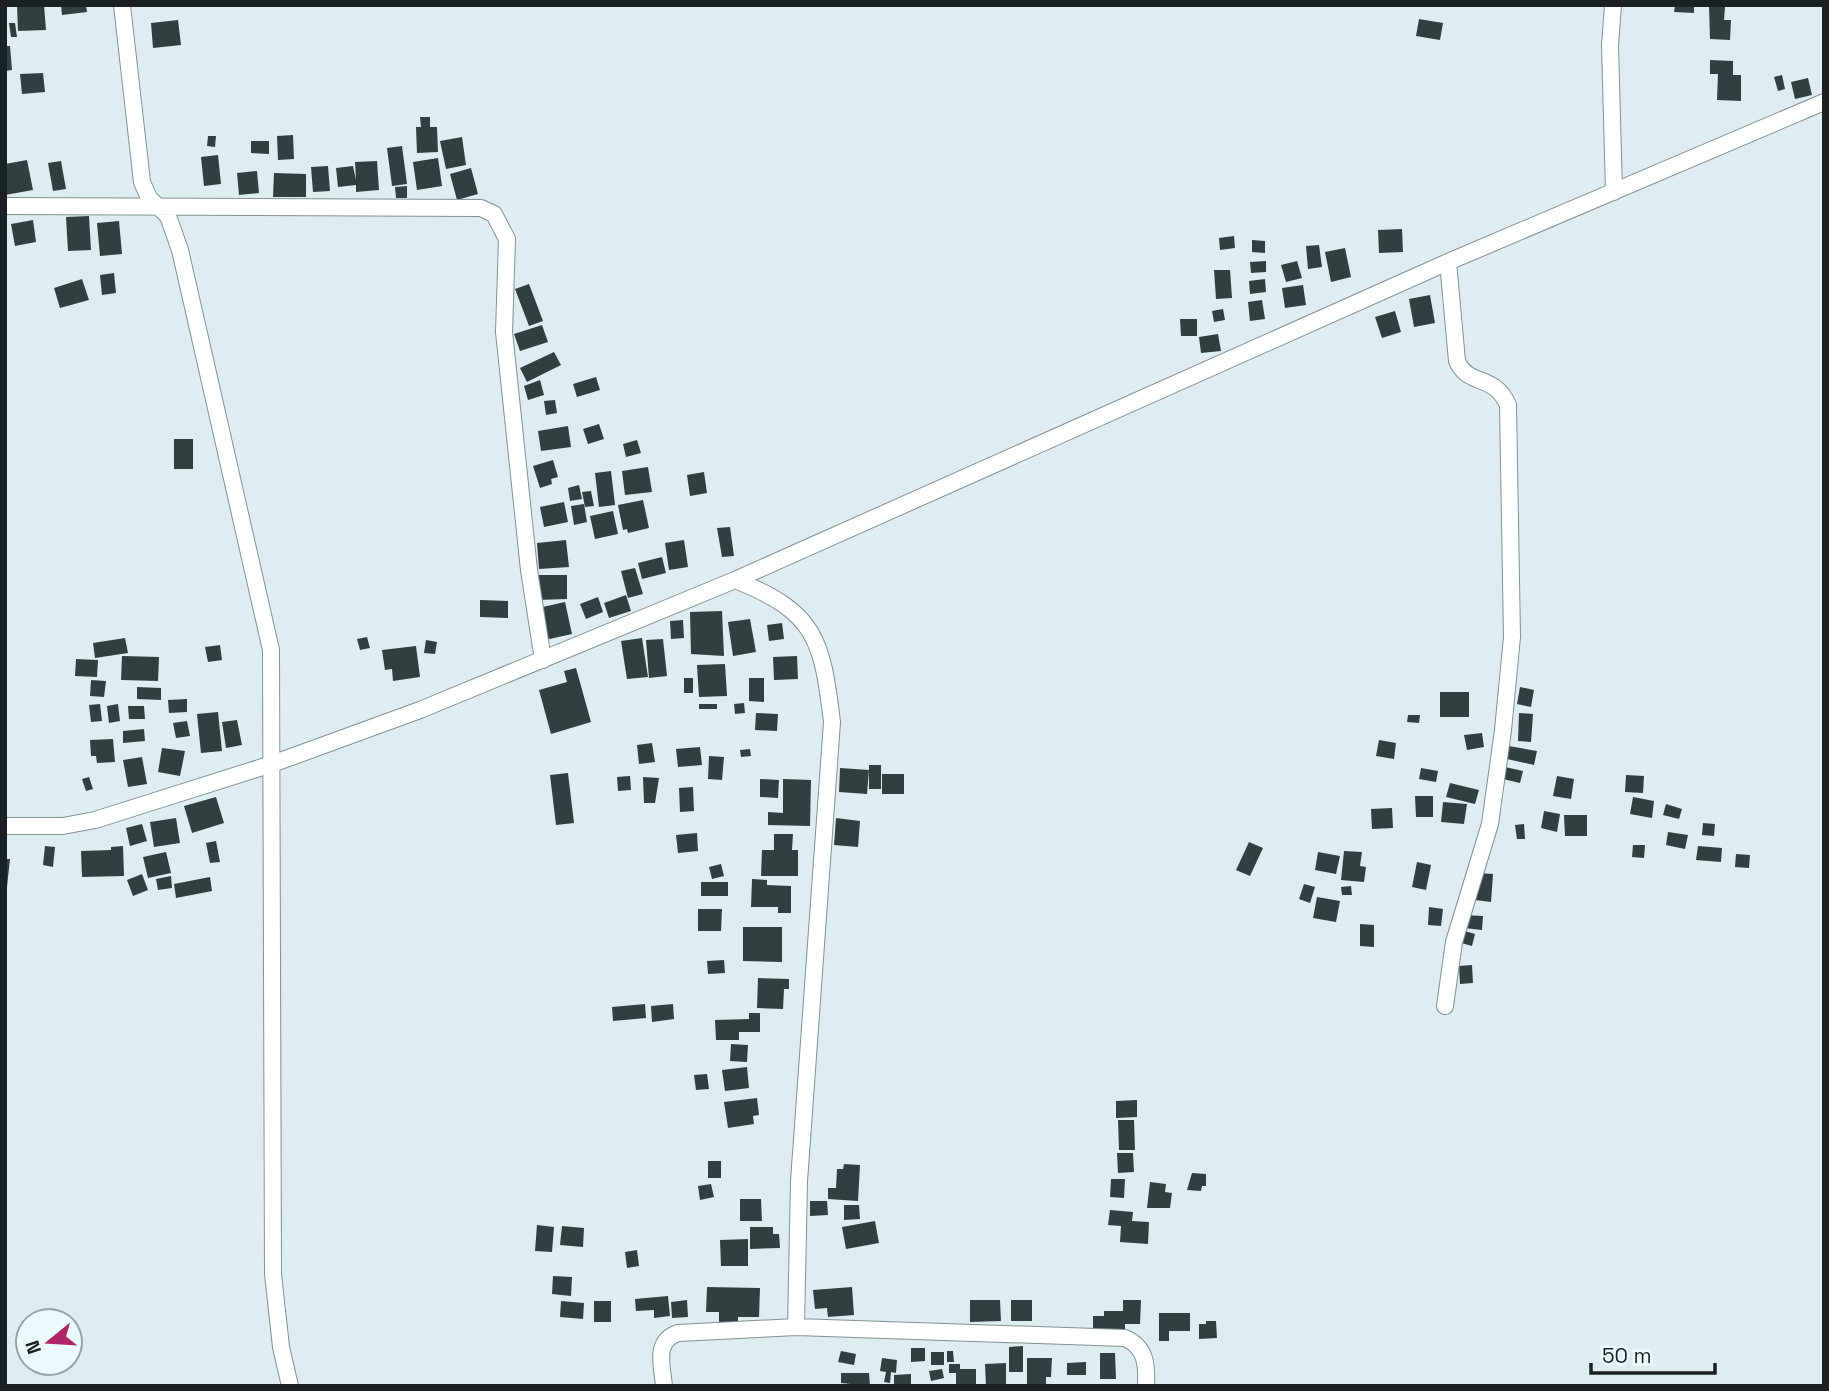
<svg xmlns="http://www.w3.org/2000/svg" width="1829" height="1391" font-family="'Space Grotesk',sans-serif">
<style>
.building{fill:#323f40}
.lines{fill:none;stroke-linecap:round;stroke-linejoin:round}
.street-casing{stroke:#839293;stroke-width:18}
.street{stroke:#fff;stroke-width:16}
</style>
<rect width="100%" height="100%" fill="#deedef"/>
<path class="building" d="M17 5H44L46 30 18 31Z
M61 5H86L87 12 62 15Z
M1675 5H1694V13L1674 12Z
M1709 6 1725 7 1724 20H1731L1730 40 1710 39Z
M1419 19 1443 23 1440 40 1416 36Z
M178 20 181 45 153 48 151 23Z
M9 23H15L17 37H11Z
M5 46H10L12 70 5 71Z
M1710 60 1733 61V75H1741V101L1717 100 1718 74H1710Z
M43 73 45 92 22 94 20 74Z
M1782 75 1785 89 1778 91 1774 77Z
M1808 78 1812 95 1795 99 1791 82Z
M420 117H430V127H437L438 152 417 153 416 127H421Z
M293 135 294 159 278 160 277 136Z
M208 136H216L215 147 207 146Z
M462 137 466 165 446 169 440 141Z
M251 141H269V154L251 153Z
M402 146 407 184 392 186 387 148Z
M218 155 221 184 204 186 201 157Z
M438 158 442 186 417 190 413 162Z
M27 160 33 190 5 195V164Z
M61 161 66 189 53 191 48 163Z
M377 161 379 190 356 192V185L338 187 336 168 353 166 356 180 355 162Z
M328 166 330 191 313 192 311 167Z
M471 168 478 194 457 200 450 174Z
M257 171 259 193 239 195 237 173Z
M274 173 306 174V197H273Z
M407 186V198H396L395 187Z
M89 216 91 250 68 251 66 217Z
M33 220 36 242 15 246 11 224Z
M119 221 122 254 100 256 97 223Z
M1402 229 1403 252 1379 253 1378 230Z
M1234 236 1235 248 1220 250 1219 238Z
M1252 240 1265 241V253L1252 252Z
M1319 245 1322 267 1308 269 1306 246Z
M1345 248 1351 277 1331 282 1325 252Z
M1266 261V272L1251 273 1250 262Z
M1297 261 1302 278 1286 282 1281 265Z
M1214 270H1230L1232 298 1216 299Z
M114 273 116 293 102 295 100 275Z
M82 279 89 300 60 308 54 288Z
M1265 279 1266 292 1250 294 1249 281Z
M529 284 543 321 529 326 515 289Z
M1303 285 1306 305 1285 308 1282 288Z
M1430 295 1435 323 1414 327 1409 299Z
M1262 300 1265 319 1250 321 1248 302Z
M1223 309 1225 320 1214 322 1212 311Z
M1395 311 1401 332 1382 338 1375 317Z
M1180 319H1197V336H1181Z
M542 325 548 342 520 351 514 334Z
M1218 334 1221 351 1201 353 1199 337Z
M554 352 561 365 527 382 520 368Z
M596 377 600 390 577 397 573 384Z
M540 380 544 395 528 400 524 386Z
M555 400 557 413 546 415 544 401Z
M599 424 604 439 588 444 583 429Z
M568 426 571 447 541 451 538 431Z
M174 439H193V469H174Z
M637 440 641 453 626 457 623 444Z
M553 460 558 477 551 479 552 484 540 488 533 466Z
M648 467 652 492 625 495 622 471Z
M611 471 615 505 599 507 595 473Z
M704 472 707 493 690 496 687 475Z
M579 485 582 499 570 501 568 488Z
M591 491 594 506 585 507 582 492Z
M643 500 649 528 628 533 627 529 623 530 618 505Z
M564 502 568 522 544 527 540 507Z
M584 504 587 522 574 525 571 506Z
M613 511 618 534 595 539 590 516Z
M730 527 734 556 722 557 717 528Z
M566 540 569 567 539 569 537 543Z
M684 540 688 567 669 570 665 543Z
M662 557 666 573 642 579 638 563Z
M635 568 643 594 628 598 621 571Z
M536 575H567V599L536 600Z
M626 595 631 611 609 618 604 603Z
M598 597 603 612 586 619 580 604Z
M480 600 508 601V618L480 617Z
M565 602 572 634 545 640 538 608Z
M722 611 724 656 691 654 690 612Z
M750 619 756 652 733 656 728 622Z
M683 620 684 638 671 639 670 621Z
M782 623 784 639 769 641 767 625Z
M367 637 370 648 360 650 357 639Z
M125 638 128 653 95 658 93 643Z
M642 638 648 677 627 679 621 641Z
M663 639 667 676 649 678 646 640Z
M426 640 437 642 435 654 424 653Z
M220 645 222 660 208 662 205 647Z
M416 646 420 677 393 681 392 669 385 670 382 650Z
M122 656 159 657 158 681 121 680Z
M797 656 798 679 774 680 773 657Z
M76 659 98 660 97 677 75 676Z
M725 664 727 696 699 697 697 665Z
M576 668 591 722 551 734 539 690 567 682 564 671Z
M684 678H693V693H684Z
M749 678H764V702L749 701Z
M91 680 106 681 104 697 90 696Z
M137 687 161 688V700L137 699Z
M1520 687 1534 690 1531 707 1517 704Z
M1440 692H1469V717H1440Z
M187 699V712L169 713 168 700Z
M744 703 745 713 735 714 734 704Z
M100 704 102 721 91 722 89 705Z
M118 704 120 721 109 723 107 706Z
M699 704H717V709H699Z
M128 706H144L145 719H129Z
M218 712 222 751 201 753 197 714Z
M756 713 778 714 777 731 755 730Z
M1519 713 1533 714 1531 742 1518 741Z
M1408 715H1420L1419 723 1407 722Z
M237 720 242 745 226 748 222 722Z
M187 721 190 736 176 738 173 723Z
M144 729 145 741 123 743V731Z
M1482 733 1484 747 1467 750 1464 735Z
M113 739 115 762 97 763 96 756H91L90 740Z
M1379 740 1396 743 1394 759 1376 756Z
M652 743 655 762 639 764 637 745Z
M1509 746 1537 751 1534 765 1507 759Z
M700 747 702 765 678 767 676 749Z
M162 748 185 751 180 776 158 772Z
M750 749 751 756 741 757 740 750Z
M709 756 724 757 722 780 708 779Z
M142 757 147 784 128 787 123 760Z
M869 765H881V789H869Z
M1505 767 1523 771 1520 783 1503 779Z
M840 768 869 770 867 794 839 792Z
M1421 768 1438 771 1436 782 1419 779Z
M568 773 574 823 556 825 550 775Z
M882 774H904V794H882Z
M1626 775 1644 776 1643 793 1625 792Z
M630 776 631 790 618 791 617 777Z
M1557 776 1574 779 1571 799 1553 796Z
M89 777 93 789 86 791 82 779Z
M643 777 659 778 655 803H644Z
M760 779 779 780 778 798 760 797Z
M783 779 811 780 810 826 768 825V812L783 813Z
M1450 783 1479 790 1475 804 1446 797Z
M693 787 694 811 680 812 679 788Z
M1415 796H1433V817H1416Z
M216 797 224 823 192 833 184 806Z
M1633 797 1654 801 1652 818 1630 814Z
M1443 802 1467 804 1464 824 1441 822Z
M1666 804 1682 809 1679 819 1663 815Z
M1392 808 1393 828 1372 829 1371 809Z
M1544 811 1560 814 1557 832 1541 828Z
M1564 815H1587V836H1565Z
M176 818 180 843 154 847 150 822Z
M836 818 860 821 858 847 834 845Z
M1703 823 1715 824 1714 836 1702 835Z
M142 824 147 841 130 846 126 828Z
M1524 824 1525 839H1517L1515 825Z
M1668 832 1688 835 1685 849 1666 845Z
M697 833 698 851 678 853 676 835Z
M774 834H793L792 850H798V876H761L762 850H774Z
M216 841 220 862 210 863 206 843Z
M1249 842 1263 848 1250 876 1236 870Z
M1633 845H1645L1644 858 1632 857Z
M45 846 55 847 53 867 43 865Z
M123 846 124 876 82 877 81 851 111 850V847Z
M1698 846 1722 848 1721 862 1696 860Z
M1344 851 1362 852 1360 866 1366 867 1364 882 1341 880Z
M166 852 171 873 148 878 143 857Z
M1318 852 1340 856 1336 874 1315 870Z
M1736 854 1750 855 1749 868 1735 867Z
M5 859H10L7 887H5Z
M1417 862 1431 865 1426 890 1412 887Z
M721 864 724 876 712 879 709 867Z
M1478 873 1493 874 1491 902 1475 900Z
M142 874 148 890 133 896 127 880Z
M171 876 172 888 158 890 156 879Z
M210 877 212 891 176 898 174 884Z
M752 879 767 880V885L791 886V913H778V907H751Z
M701 882H728V896H701Z
M1304 884 1315 887 1310 903 1299 899Z
M1351 886 1352 895H1342L1341 887Z
M1317 897 1340 901 1336 922 1313 918Z
M1429 907 1443 909 1441 926 1428 925Z
M698 909H722L721 931H698Z
M1464 915 1483 916 1482 930 1464 928Z
M1360 924 1374 925V947L1360 946Z
M743 927H782V962L743 961Z
M1461 930 1475 934 1472 946 1458 942Z
M724 960 725 973 708 974 707 961Z
M1472 965 1473 983 1460 984 1459 966Z
M758 978 789 979V989H784L783 1009 757 1008Z
M645 1004 646 1018 613 1021 612 1007Z
M673 1004 674 1019 652 1022 651 1006Z
M749 1013H760V1032H739V1040H716L715 1020 749 1019Z
M731 1044 748 1045 747 1062 730 1061Z
M747 1067 749 1088 725 1091 722 1070Z
M707 1074 709 1089 696 1090 694 1075Z
M757 1098 759 1115 753 1116 754 1124 728 1128 724 1102Z
M1137 1100V1117L1116 1118V1101Z
M1118 1120H1134L1135 1150H1119Z
M1117 1153H1133L1134 1172 1118 1173Z
M708 1161H721V1178H708Z
M844 1164 860 1165 858 1201 828 1199V1188H836L837 1169H843Z
M1192 1173 1206 1174V1186H1202L1201 1191 1187 1190Z
M1111 1179H1125L1124 1198 1110 1197Z
M1150 1182 1166 1184 1165 1192 1172 1193 1170 1208H1147Z
M711 1184 714 1197 700 1200 698 1186Z
M740 1199H761L762 1221H740Z
M810 1201H827L828 1215 810 1216Z
M844 1205H859L860 1219 844 1220Z
M1110 1210 1133 1212 1132 1221 1149 1222 1148 1244 1120 1242 1121 1226 1108 1225Z
M875 1221 879 1243 846 1249 842 1227Z
M537 1225 554 1227 552 1252 535 1251Z
M562 1226 584 1228 583 1247 560 1245Z
M750 1227H773V1234H779L780 1248 750 1249Z
M748 1239V1266H721L720 1240Z
M637 1250 639 1266 627 1268 625 1252Z
M553 1276 572 1277 571 1296 552 1294Z
M707 1287 760 1288 759 1317H738V1326L719 1325V1312H706Z
M852 1287 854 1315 828 1317 827 1308 815 1309 813 1290Z
M668 1296 670 1316 654 1318V1310L636 1311 635 1299Z
M687 1300 688 1317 672 1318 671 1302Z
M970 1300H1000L1001 1321 970 1322Z
M1011 1300H1032V1321H1011Z
M1123 1300H1141L1140 1324H1125V1332L1093 1331V1316H1104V1311H1123Z
M561 1301 584 1303 583 1319 560 1317Z
M594 1301H611V1322H594Z
M1159 1313H1190V1331H1169V1341H1159Z
M1206 1321H1216L1217 1338 1199 1339V1324H1206Z
M1023 1346V1372H1009V1347Z
M911 1348H925V1361L911 1362Z
M841 1351 856 1354 854 1365 838 1362Z
M947 1351H953L954 1362H947Z
M931 1352H944V1365H931Z
M1100 1353H1115L1116 1379H1100Z
M882 1358 897 1360 896 1373 891 1372 890 1383 884 1382 886 1372 880 1371Z
M1027 1358H1052L1051 1377H1046V1386H1027Z
M1086 1362V1375H1067V1363Z
M1006 1363V1386H986L985 1364Z
M949 1364H960V1369H976V1386H956V1373H949Z
M942 1369 944 1378 931 1381 929 1371Z
M841 1373H869L870 1386 841 1383Z
M911 1374V1386H894V1375Z"/>
<g class="lines">
<defs>
<path id="street" d="M122 5 142 182 149 198 168 216 180 250 271 650 273 1274 281 1347 290 1386
M1613 5 1610 45 1614 192
M5 206 481 208 494 214 507 239 504 332 529 570 543 660
M735 580C816 612 822 639 832 722L799 1181 796 1327
M5 826H63L95 820 272 764 420 710 735 580 1448 262 1824 102
M1445 1006 1454 942 1490 824 1503 730 1512 637 1508 405C1494 373 1468 387 1457 361L1448 262
M664 1386C662 1365 654 1341 678 1333L796 1327 1125 1338C1146 1347 1147 1365 1146 1386"/>
</defs>
<use href="#street" class="street-casing"/>
<use href="#street" class="street"/>
</g>
<rect width="1829" height="1391" fill="none" stroke="#1b2122" stroke-width="14"/>
<g transform="translate(49 1342) rotate(252)"><circle r="33" fill="#ebfbfd" stroke="#98a4a5" stroke-width="2"/>
<path d="M0-5L12 26L0 18L-12 26Z" fill="#ae2568"/>
<text y="-10" font-size="19" font-weight="bold" text-anchor="middle" fill="#1b2122">N</text>
</g>
<path d="M1591 1363v10h124v-10" fill="none" stroke="#1b2122" stroke-width="3.5"/>
<text x="1602" y="1363" font-size="21" fill="#1b2122" stroke="#ebfbfd" stroke-width="5" paint-order="stroke">50 m</text>
</svg>
